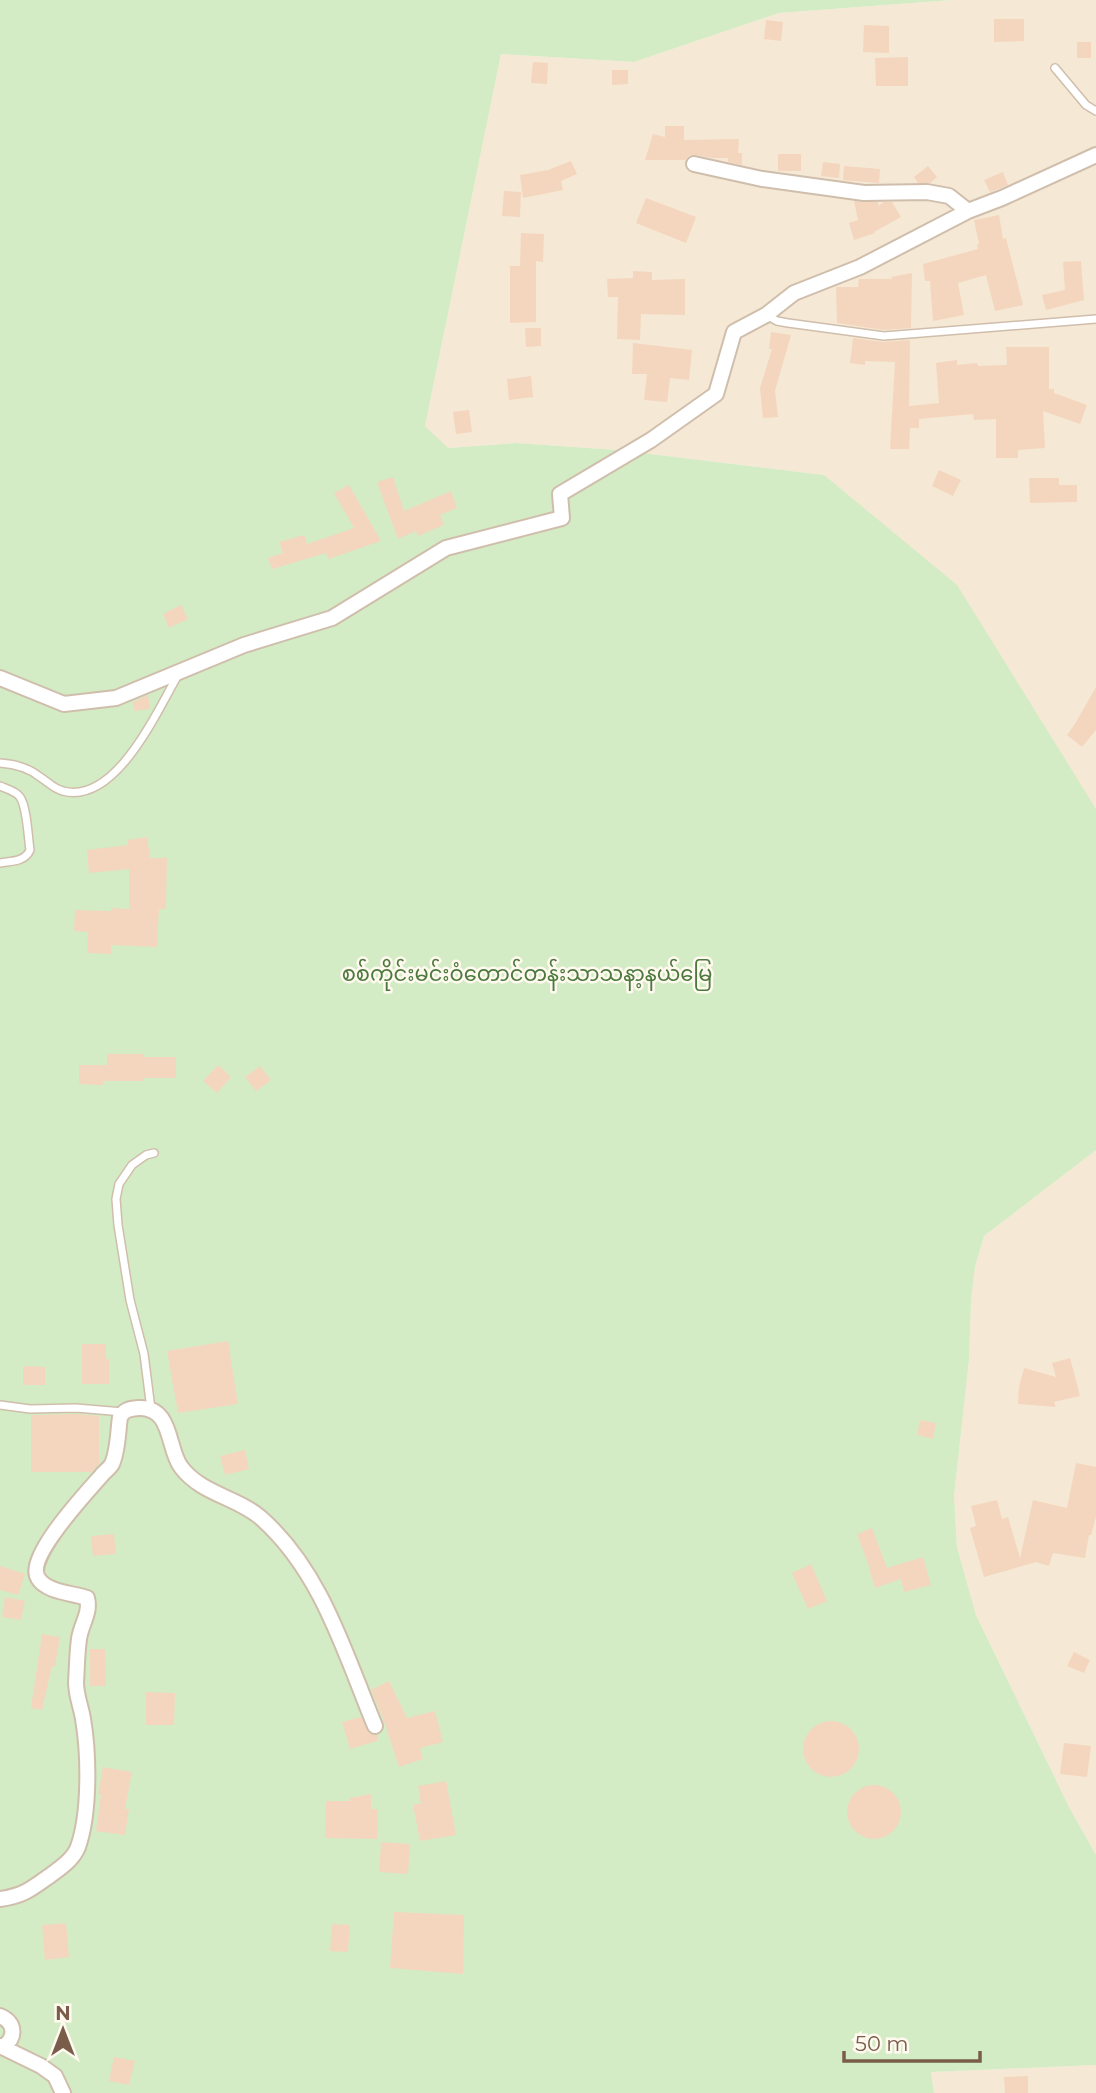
<svg xmlns="http://www.w3.org/2000/svg" width="1096" height="2093" font-family="Montserrat,'Noto Sans Myanmar',sans-serif">
<style>
.residential{fill:#f5e8d5}
.green{fill:#d3ecc5}
.building{fill:#f4d6be}
.lines{fill:none;stroke-linecap:round;stroke-linejoin:round}
.lane-casing{stroke:#d0beac;stroke-width:10}
.street-casing{stroke:#d0beac;stroke-width:18}
.lane{stroke:#fff;stroke-width:7}
.street{stroke:#fff;stroke-width:14}
.labels{text-anchor:middle;stroke-width:5;stroke-linejoin:round;paint-order:stroke}
.park-label{font-size:21px;fill:#4c7a3e;stroke:#fff9ef}
</style>
<rect width="100%" height="100%" fill="#fdf6e8"/>
<path class="residential" d="M952 0H1096V809L1079 783 824 475 617 450 516 443 447 448 425 426 501 54 634 62 779 13Z
M1096 1150V1855L1069 1807 976 1615 957 1547 954 1496 969 1360 971 1301 975 1267 984 1236Z
M1096 2065V2093H934L931 2072Z"/>
<path class="green" d="M0 0H952L779 13 634 62 501 54 425 426 448 448 516 443 617 450 824 475 957 585 1096 809V1150L984 1236 975 1267 971 1301 969 1360 954 1496 957 1547 976 1615 1069 1807 1096 1855V2065L931 2072 934 2093H0Z"/>
<path class="building" d="M994 19H1024V41L994 42Z
M766 20 783 22 781 41 764 39Z
M864 25 889 26V53L863 52Z
M1077 42H1091V58H1077Z
M908 57V86H876L875 58Z
M533 62 548 63 547 84 531 83Z
M612 70H628V84L612 85Z
M665 126H684V140L739 139 738 153H742V165L728 162V158H713L695 155H690L685 160H645L653 134 665 137Z
M778 154H801V171H778Z
M571 161 577 174 561 181 563 190 523 198 520 175 548 170Z
M823 162 840 164 839 178 821 176Z
M844 166 880 169 879 183 843 180Z
M928 166 937 177 930 183H918L914 177Z
M1003 172 1008 185 990 192 984 180Z
M504 191 521 192 520 217 502 216Z
M646 198 696 217 686 243 636 223Z
M854 201 878 202V206L884 202H892L901 217 874 232 875 233 854 240 849 223 858 220Z
M999 215 1003 239 1006 238 1023 305 995 311 986 275 958 283 964 315 933 321 930 281H925L923 264 978 249 977 245 979 244 974 220Z
M521 233 544 234 543 262 536 261V322L510 323V266H520Z
M1081 261 1084 300 1046 310 1042 295 1065 290 1063 262Z
M633 271 652 272V280L685 279V315L641 314 640 340 617 339 618 297H608L607 279 633 278Z
M912 273 911 328 884 330 837 323 836 287H858L859 279H892L891 277Z
M525 328H541V346L526 347Z
M771 332 791 335 775 391 778 417 763 418 760 388 772 349H769Z
M853 338 883 342 910 340 909 406 939 403 936 363 957 360V365L977 363 978 366 1007 365 1006 347H1049V389H1054V393L1087 405 1080 424 1043 411 1045 448 1018 450V458H996V419L974 420 973 414 919 419V428H910L909 449H890L895 362 865 361V365L850 363Z
M633 343 692 350 689 380 670 378 667 402 644 400 647 374H632Z
M531 376 533 397 509 400 507 379Z
M469 410 472 432 456 434 453 412Z
M939 470 961 480 953 496 932 486Z
M393 477 404 511 451 491 457 508 440 515 444 525 418 536 416 531 398 539 377 482Z
M1029 478H1059V485H1077V502L1030 503Z
M349 485 381 541 328 559 326 553 272 569 268 558 283 553 279 542 304 535 307 544 354 528 334 493Z
M181 605 188 619 169 628 163 614Z
M1096 687V730L1082 747 1067 735 1075 724Z
M148 695 150 709 134 711 133 702Z
M147 837 150 858H167L166 909H159L157 947 111 945V954L87 953 88 932 74 931 75 910 111 911V908L129 909V869L89 873 87 850 128 845V840Z
M107 1054H144V1057H176V1078H144V1081H103V1085L79 1084V1065H107Z
M218 1065 231 1077 217 1093 203 1081Z
M260 1066 271 1080 256 1091 245 1077Z
M228 1341 238 1404 178 1413 167 1351Z
M82 1344H106V1359H109V1384H82Z
M1070 1358 1080 1396 1054 1402 1056 1407 1018 1404 1019 1387 1024 1368 1056 1377 1052 1363Z
M23 1366 45 1367V1385H23Z
M76 1414 99 1416V1464L92 1472H31V1415Z
M920 1420 936 1423 933 1439 917 1435Z
M245 1450 249 1469 225 1475 220 1456Z
M1076 1463 1096 1467V1517L1091 1535H1089L1085 1558 1053 1553 1049 1566 1036 1562 984 1577 970 1528 976 1526 971 1506 997 1500 1002 1519 1008 1517 1020 1558 1033 1500 1067 1508Z
M872 1528 887 1568 923 1557 931 1585 904 1592 901 1579 875 1588 869 1569H870L857 1534Z
M114 1534 116 1554 93 1556 91 1536Z
M811 1564 827 1601 808 1609 792 1573Z
M0 1566 25 1574 18 1595 0 1590Z
M5 1597 25 1601 21 1620 2 1617Z
M42 1634 60 1637 55 1667 52 1666 42 1710 31 1708Z
M90 1649H105L106 1686H90Z
M1074 1652 1090 1660 1084 1673 1067 1666Z
M389 1681 407 1718 435 1711 443 1742 420 1748 423 1759 399 1767 381 1712V1714L371 1690Z
M146 1692 175 1693 174 1725H146Z
M361 1717 369 1733 378 1735 377 1741 350 1749 342 1722Z
M803 1749a28 28 0 1 1 56 0a28 28 0 1 1-56 0Z
M1064 1743 1091 1746 1087 1777 1060 1774Z
M103 1767 132 1772 125 1809H129L125 1835 96 1831 101 1794H98Z
M446 1781 456 1835 420 1841 413 1805 421 1803 418 1786Z
M847 1812a27 27 0 1 1 54 0a27 27 0 1 1-54 0Z
M371 1794V1809H378L377 1839 325 1838 326 1801H350V1798Z
M381 1842 410 1844 408 1874 379 1872Z
M394 1912 464 1915 463 1974 390 1968Z
M66 1923 69 1957 45 1960 42 1925Z
M332 1924 350 1925 348 1952 330 1951Z
M114 2057 135 2061 129 2085 109 2081Z
M1028 2076V2093H1005L1004 2077Z"/>
<g class="lines">
<defs>
<path id="lane" d="M1055 68 1086 105 1096 111
M766 315 777 321 788 323 884 336 1096 319
M0 763C14 764 29 768 40 777 48 782 54 789 63 791 116 805 157 711 178 675
M0 786C7 789 16 791 20 797 27 807 28 837 30 850 25 862 11 861 0 863
M0 1405 30 1409 76 1408 123 1412
M151 1409 144 1354 130 1300 118 1225 116 1199 119 1184 132 1165 146 1155 154 1153"/>
<path id="street" d="M694 164 762 179 864 193 927 192 949 196 968 211
M0 678 64 704 116 698 244 645 332 618 446 548 562 518 560 494 651 440 716 394 734 332 766 315 794 293 860 267 968 211 1002 198 1096 155
M0 1899C22 1896 30 1890 48 1877 59 1869 73 1860 78 1847 90 1813 89 1754 83 1719 81 1706 76 1696 76 1682 77 1668 77 1653 79 1639 81 1624 91 1613 87 1598 72 1593 46 1592 38 1578 25 1558 87 1492 101 1476 104 1472 109 1469 112 1464 118 1451 118 1431 120 1417 125 1409 130 1409 138 1408 173 1406 167 1449 181 1467 201 1494 237 1497 261 1518 322 1572 345 1654 375 1726
M0 2016C16 2023 16 2038 3 2047
M0 2046 41 2066 55 2076 63 2093"/>
</defs>
<use href="#lane" class="lane-casing"/>
<use href="#street" class="street-casing"/>
<use href="#lane" class="lane"/>
<use href="#street" class="street"/>
</g>
<g class="labels">
<g class="park-label">
<text x="527" y="981">စစ်ကိုင်းမင်းဝံတောင်တန်းသာသနာ့နယ်မြေ</text>
</g>
</g>
<g transform="translate(63 2030)" stroke="#fff9ef" stroke-width="5" paint-order="stroke">
<path d="M0-5L12 26L0 18L-12 26Z" fill="#795d4a"/>
<text y="-10" font-size="19" font-weight="bold" text-anchor="middle" fill="#795d4a">N</text>
</g>
<path d="M844 2051v10h136v-10" fill="none" stroke="#795d4a" stroke-width="3.5"/>
<text x="855" y="2051" font-size="21" fill="#795d4a" stroke="#fff9ef" stroke-width="5" paint-order="stroke">50 m</text>
</svg>
